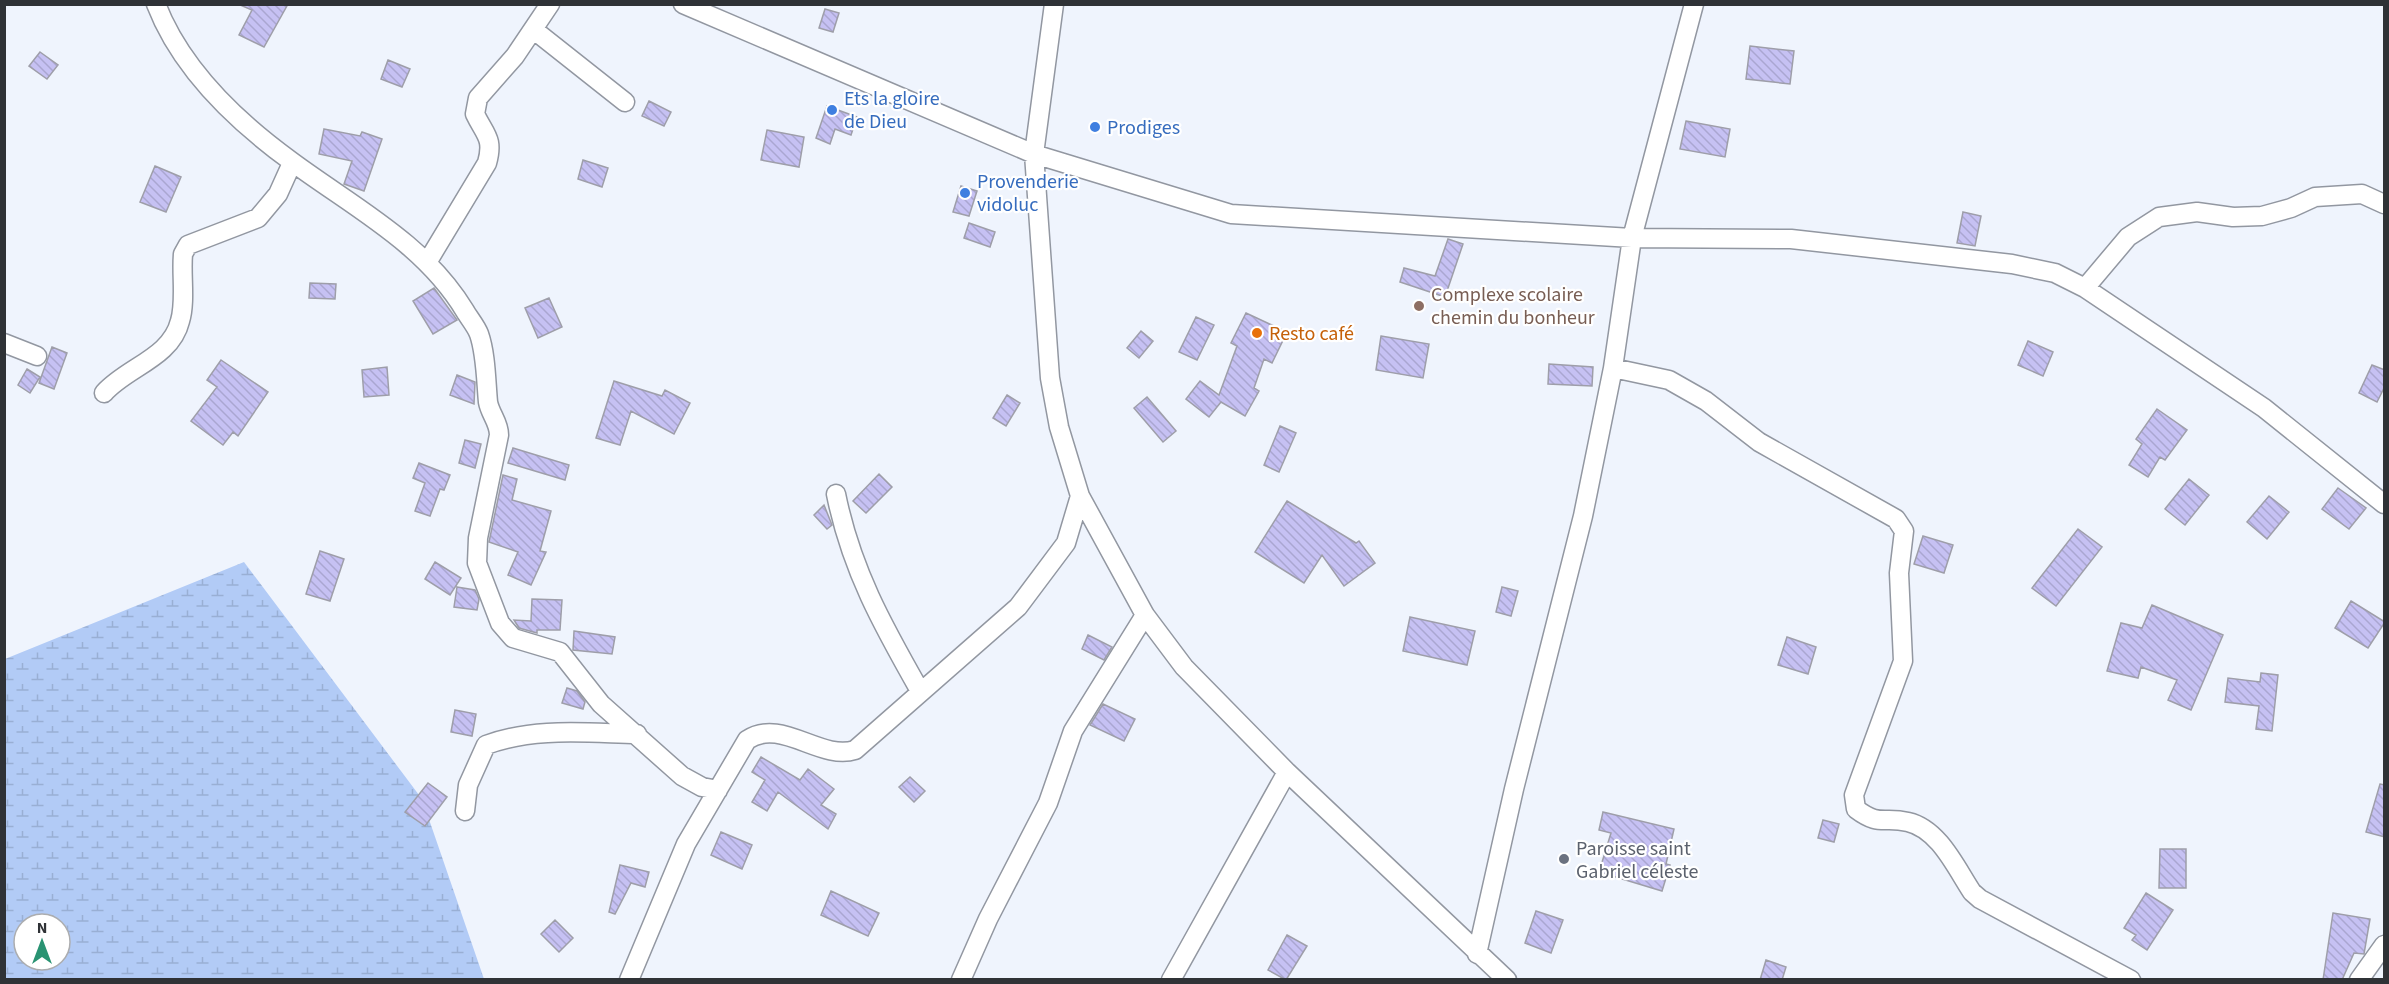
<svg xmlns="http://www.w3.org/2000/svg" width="2389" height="984" font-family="'Source Sans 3',sans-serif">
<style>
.wetland{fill:url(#wetland-marsh);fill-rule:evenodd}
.building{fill:url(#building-back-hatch);stroke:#9e9ea9;stroke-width:1.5}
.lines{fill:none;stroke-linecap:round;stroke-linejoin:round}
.street-casing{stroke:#9297a1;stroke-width:21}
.street{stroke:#fff;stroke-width:18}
.shop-dot{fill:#3f7fe0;stroke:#fff;stroke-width:2}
.education-dot{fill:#8d6e63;stroke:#fff;stroke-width:2}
.food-dot{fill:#e8710a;stroke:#fff;stroke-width:2}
.worship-dot{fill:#6b7280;stroke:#fff;stroke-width:2}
.labels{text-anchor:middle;stroke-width:4.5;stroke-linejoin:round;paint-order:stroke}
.shop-label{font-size:20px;fill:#366cbe;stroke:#fff;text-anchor:start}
.education-label{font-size:20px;fill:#785e54;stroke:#fff;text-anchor:start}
.food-label{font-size:20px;fill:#c56008;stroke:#fff;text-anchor:start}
.worship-label{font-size:20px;fill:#5b616d;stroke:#fff;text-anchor:start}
</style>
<defs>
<pattern id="wetland-marsh" width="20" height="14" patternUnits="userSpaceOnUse" patternTransform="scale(1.5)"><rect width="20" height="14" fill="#b2cbf6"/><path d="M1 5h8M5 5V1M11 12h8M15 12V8" fill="none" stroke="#99afd4"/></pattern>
<pattern id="building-back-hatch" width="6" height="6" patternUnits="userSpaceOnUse" patternTransform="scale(1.5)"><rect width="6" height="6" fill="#c6c1f3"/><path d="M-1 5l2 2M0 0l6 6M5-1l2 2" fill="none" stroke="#aaa6d1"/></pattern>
</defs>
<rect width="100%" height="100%" fill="#eff4fd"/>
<path class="wetland" d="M244 562 422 799 484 979 5 980V659ZM24 924H60V960H24Z"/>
<path class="building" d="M238 4H288L264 47 239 35 252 10Z
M825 9 839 13 833 32 819 28Z
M1750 46 1794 51 1790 84 1746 79Z
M40 52 58 65 47 79 29 66Z
M388 60 410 69 402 87 381 79Z
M649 101 671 112 664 126 642 116Z
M827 106 857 117 851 135 835 129 830 144 816 138Z
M1686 121 1730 129 1725 157 1680 149Z
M324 129 360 136 362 132 382 139 364 191 344 184 352 161 319 154Z
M767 130 804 137 799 167 761 160Z
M583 160 608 168 602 187 578 179Z
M155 166 181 177 166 212 140 202Z
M961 186 977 191 969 216 953 212Z
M1963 212 1981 216 1975 246 1957 243Z
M969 223 995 232 990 247 964 238Z
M1448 239 1463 244 1445 297 1400 282 1404 268 1435 276Z
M310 283 336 284 335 299 309 298Z
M434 288 457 320 433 334 413 301Z
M549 298 562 327 538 338 525 308Z
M1246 313 1287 332 1272 363 1264 359 1254 388 1259 391 1245 416 1221 402 1209 417 1186 399 1200 381 1219 395 1237 346 1231 343Z
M1196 317 1214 325 1197 360 1179 352Z
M1141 331 1153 341 1139 358 1127 348Z
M1381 336 1429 344 1423 378 1376 370Z
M2028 341 2053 352 2043 376 2018 365Z
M52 347 67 353 54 389 39 383Z
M221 360 268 392 238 436 233 432 223 445 191 421 217 387 207 380Z
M1549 364 1593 367 1592 386 1548 384Z
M2372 365 2385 370V386L2377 402 2359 393Z
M387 367 389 395 364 397 362 370Z
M27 369 40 377 30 393 18 385Z
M457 375 475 382 474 404 450 395Z
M614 381 662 396 665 390 690 403 674 434 631 411 620 445 596 438Z
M1007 395 1020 403 1006 426 993 418Z
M1147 397 1176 431 1163 442 1134 408Z
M2157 409 2187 430 2165 460 2160 457 2148 477 2129 465 2142 444 2136 439Z
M1280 426 1296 433 1279 472 1264 465Z
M465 440 481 444 475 468 459 463Z
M513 448 569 465 565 480 508 463Z
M419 463 450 475 444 490 440 489 430 516 415 511 425 483 413 478Z
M879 474 892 487 866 513 853 501Z
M503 475 517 479 512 500 551 511 540 551 546 552 531 585 508 575 518 552 489 542Z
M2189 479 2209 495 2185 525 2165 509Z
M2338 488 2366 508 2349 529 2322 509Z
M2269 496 2289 512 2267 539 2247 522Z
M1287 501 1356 543 1359 541 1375 563 1344 586 1322 555 1304 583 1255 552Z
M824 505 832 525 827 529 814 515Z
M2078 529 2102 547 2056 606 2032 588Z
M1923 536 1953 545 1944 573 1914 564Z
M320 551 344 559 330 601 306 594Z
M435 562 461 578 450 595 425 579Z
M457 587 475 590 479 599 477 610 454 607Z
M1502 587 1518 591 1511 616 1496 612Z
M532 599 562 600 560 630H537V633L519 628 514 620 531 621Z
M2351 601 2385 622 2368 648 2335 628Z
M2152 605 2223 635 2191 710 2168 700 2177 680 2141 667 2138 678 2107 671 2121 623 2142 628Z
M1410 617 1475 631 1467 665 1403 651Z
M574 631 615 637 612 654 573 650Z
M1088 635 1112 647 1104 660 1082 649Z
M1787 637 1816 647 1808 674 1778 665Z
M2261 673 2278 675 2272 731 2256 729 2259 706 2225 702 2228 678 2260 682Z
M567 688 577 691 585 702 583 709 562 703Z
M1103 704 1135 719 1124 741 1090 725Z
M455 710 476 714 472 736 451 732Z
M761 757 800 780 808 769 834 789 821 805 836 814 828 829 778 792 767 811 752 802 765 780 752 772Z
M910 777 925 791 914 802 899 787Z
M428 783 447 797 425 826 405 812Z
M2380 784 2385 785V837L2366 832Z
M1603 812 1674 829 1666 864 1670 865 1662 891 1599 872 1611 833 1599 830Z
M1823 820 1839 824 1834 842 1818 838Z
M721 832 752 845 742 869 711 855Z
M2160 849H2186V888H2159Z
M620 865 649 872 645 887 631 883 615 914 609 912Z
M831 891 879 913 868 936 821 915Z
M2146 893 2173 910 2147 950 2132 940 2136 935 2124 928Z
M1536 911 1563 920 1551 953 1525 943Z
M2333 913 2370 919 2364 954 2354 953 2342 980H2323Z
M555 920 573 938 559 952 541 934Z
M1287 935 1307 946 1286 980 1268 970Z
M1766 960 1786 967 1782 980H1760Z"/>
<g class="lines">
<defs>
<path id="street" d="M156 4C181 69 236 121 291 161 353 207 424 243 465 311 469 318 476 326 479 334 486 354 486 381 488 402 490 414 499 422 499 435L478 538 477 563 500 623 513 638 560 652 601 704 682 776 702 787 718 790
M683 4 1034 154 1231 214 1632 238 1791 239 2012 264 2055 273 2085 288 2264 408 2384 504
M1054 4 1034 154 1050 378 1059 427 1080 496 1145 615 1184 667 1287 772 1507 980
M534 30 625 102
M428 261 487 163C494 138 485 135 475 114L478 98 515 56 550 4
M2085 288 2128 237 2159 217 2197 212 2233 217 2262 216 2291 208 2315 197 2362 194 2384 204
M4 343 37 356
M1613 368 1669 380 1706 401 1759 442 1896 519 1904 531 1899 573 1903 661 1854 795 1856 809C1880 827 1883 816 1908 822 1939 829 1956 868 1972 892L1980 899 2131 980
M104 393C127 367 171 358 180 321 186 301 181 275 183 254L188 245 258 218 278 194 292 163
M836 494C851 569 883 626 920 691
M465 811 468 785 486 745C534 727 586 733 637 734
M1477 954 1514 789 1583 516 1613 368 1632 238 1694 4
M629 980 686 844 747 740C781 717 820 761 855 750L1018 607 1066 543 1080 496
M961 980 988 919 1048 803 1073 731 1145 615
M1171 980 1287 772
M2359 980 2384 945"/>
</defs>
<use href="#street" class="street-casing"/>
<use href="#street" class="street"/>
</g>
<g class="shop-dot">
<circle cx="832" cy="110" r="6"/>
<circle cx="1095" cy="127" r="6"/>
<circle cx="965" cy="193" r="6"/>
</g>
<circle class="education-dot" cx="1419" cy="306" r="6"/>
<circle class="food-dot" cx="1257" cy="333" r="6"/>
<circle class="worship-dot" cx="1564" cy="859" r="6"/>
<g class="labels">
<g class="shop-label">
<text x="844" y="105">Ets la gloire<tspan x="844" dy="23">de Dieu</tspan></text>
<text x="1107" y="134">Prodiges</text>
<text x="977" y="188">Provenderie<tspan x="977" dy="23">vidoluc</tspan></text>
</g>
<g class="education-label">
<text x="1431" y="301">Complexe scolaire<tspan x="1431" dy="23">chemin du bonheur</tspan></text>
</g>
<g class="food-label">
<text x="1269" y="340">Resto café</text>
</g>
<g class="worship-label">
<text x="1576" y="855">Paroisse saint<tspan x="1576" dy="23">Gabriel céleste</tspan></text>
</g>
</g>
<rect width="2389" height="984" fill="none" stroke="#2f3236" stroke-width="12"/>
<g transform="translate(42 942)"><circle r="28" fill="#ffffff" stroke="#acadaf" stroke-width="1.5"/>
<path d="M0-4.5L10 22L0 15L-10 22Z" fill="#299372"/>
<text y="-9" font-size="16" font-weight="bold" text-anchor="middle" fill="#2f3236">N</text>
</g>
</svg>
